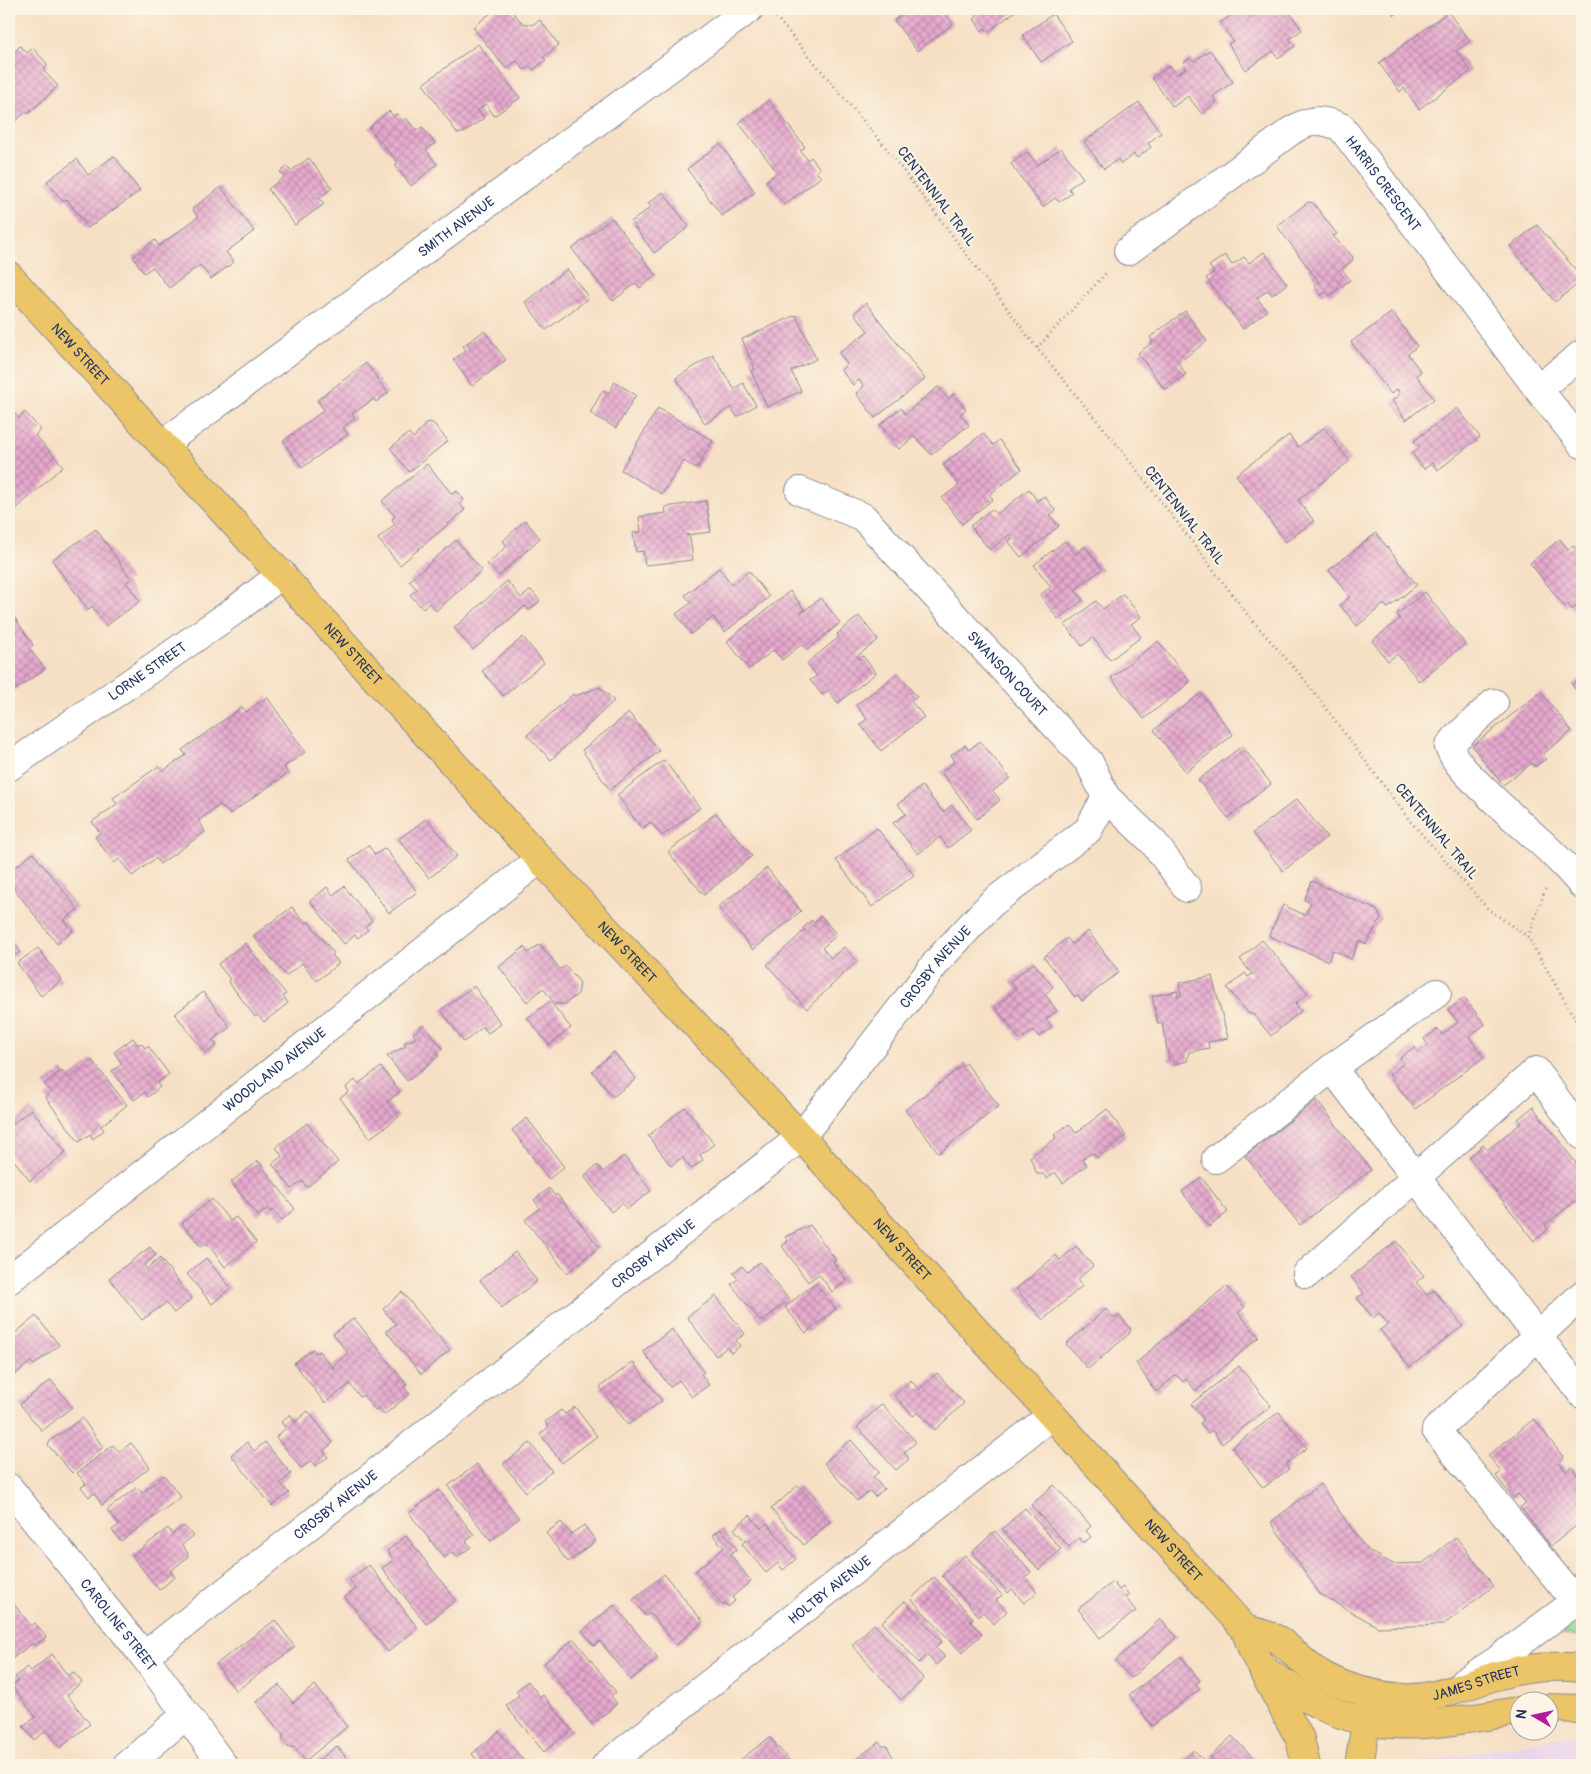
<svg xmlns="http://www.w3.org/2000/svg" width="1591" height="1774" font-family="Pangolin,sans-serif">
<style>
.built{fill:#e9d2ed}
.grass{fill:url(#grass-tufts);stroke:#58867a}
.building{fill:url(#building-cross-hatch)}
.lines{fill:none;stroke-linecap:round;stroke-linejoin:round}
.minor-casing{stroke:#888892;stroke-width:30}
.major-casing{stroke:#888892;stroke-width:30}
.path{stroke:#888892;stroke-width:3;stroke-dasharray:1 4;stroke-linecap:butt}
.minor{stroke:#fff;stroke-width:28}
.major{stroke:#ecc569;stroke-width:28}
.labels{text-anchor:middle;stroke-width:4;stroke-linejoin:round;paint-order:stroke}
.street-label{font-size:14px;fill:#1b2f5e;stroke:#fcf5e5}
</style>
<defs>
<pattern id="grass-tufts" width="24" height="20" patternUnits="userSpaceOnUse" patternTransform="scale(1.25)"><rect width="24" height="20" fill="#94dc97"/><path d="M3 7l-1-3M5 7V3M7 7l1-3M15 17l-1-3M17 17v-4M19 17l1-3" fill="none" stroke="#7fbd85"/></pattern>
<pattern id="building-cross-hatch" width="8" height="8" patternUnits="userSpaceOnUse" patternTransform="scale(1.25)"><rect width="8" height="8" fill="#e7a9cd"/><path d="M0 0l8 8M0 8l8-8" fill="none" stroke="#ba8aaa"/></pattern>
</defs>
<rect width="100%" height="100%" fill="#fcf5e5"/>
<filter id="ink" filterUnits="userSpaceOnUse"><feTurbulence type="fractalNoise" baseFrequency=".02" numOctaves="2"/><feDisplacementMap in="SourceGraphic" scale="10" xChannelSelector="R" yChannelSelector="G"/><feConvolveMatrix kernelMatrix="1 2 1 2 8 2 1 2 1" color-interpolation-filters="sRGB"/></filter>
<filter id="wash" filterUnits="userSpaceOnUse"><feTurbulence type="fractalNoise" baseFrequency=".0096" numOctaves="4" result="noise"/><feDisplacementMap in="SourceGraphic" scale="20" xChannelSelector="R" yChannelSelector="G"/><feGaussianBlur stdDeviation="1.12" result="paint"/><feColorMatrix in="noise" values="0 0 0 0 0 0 0 0 0 0 0 0 0 0 0 0 0 1.4 0 .05"/><feComposite in="paint" operator="in"/></filter>
<g filter="url(#wash)">
<rect width="100%" height="100%" fill="#f6e0c5"/>
<path class="built" d="M1582 1733V1765H1412L1415 1764Z"/>
<path class="grass" d="M1582 1614V1635L1556 1634Z"/>
<g id="blocks">
<path class="building" d="M496 9H510L522 23 532 25 540 20 559 45 543 57 546 60 533 70 530 66 524 70 517 61 506 69 473 27Z
M909 9H941L953 24 917 51 894 20Z
M971 9H1016L1017 10 988 32 985 28 982 31 974 19 977 17Z
M1240 9H1244L1250 18 1262 9H1265L1269 14 1277 9H1287L1302 30 1289 39 1295 46 1278 58 1273 51 1246 70 1228 44 1233 41 1220 23Z
M1390 9H1403L1394 15Z
M1448 12 1470 41 1456 51 1471 71 1419 109 1404 88 1400 92 1379 63Z
M1053 14 1072 41 1041 62 1023 35Z
M478 44 520 98 494 116 486 104 478 110 484 118 463 133H457L423 84Z
M20 46 27 53 33 48 48 65 43 70 58 86 28 114 26 112 16 121 9 113V57Z
M1210 50 1233 82 1213 96 1217 102 1202 114 1188 96 1173 107 1152 78 1169 66 1176 75 1185 69 1184 62 1189 59 1194 61Z
M769 100 805 147 800 151 808 160 811 157 820 169 816 172 821 177 784 205 766 181 777 172 739 123Z
M1139 102 1161 133 1148 143 1151 147 1137 158 1134 154 1121 164 1118 159 1104 169 1084 142Z
M389 111 393 116 397 114 403 121 406 118 417 131 422 127 435 143 426 150 437 164 411 186 395 165 398 163 369 128Z
M720 144 755 192 722 216 687 169Z
M1061 148 1083 178 1069 188 1072 193 1059 202 1055 198 1043 207 1011 164 1028 152 1038 165Z
M114 156 140 191 88 228 67 199 63 202 47 181 77 159 88 175Z
M309 158 332 188 319 198 324 204 295 225 268 189 284 177 280 172 287 167 291 171Z
M221 187 254 231 226 252 234 262 211 279 200 265 169 288 153 267 144 273 133 257 155 240 159 246 198 217 192 209Z
M663 192 689 227 654 253 631 222 651 207 648 203Z
M1308 202 1313 203 1337 234 1333 236 1353 257 1352 261 1342 269 1350 280 1329 296 1327 292 1321 295 1314 285 1319 282 1277 226Z
M612 218 656 275 640 288 636 283 613 301 572 249Z
M1537 225 1582 277V281L1555 302 1510 246Z
M1264 252 1287 284 1272 295 1268 290 1257 298 1267 311 1243 329 1206 278 1214 272 1209 266 1225 255 1232 265 1244 257 1249 263Z
M567 269 589 298 546 330 525 302Z
M866 303 925 379 875 418 856 393 864 386 859 380 853 385 841 370 847 364 839 353 868 331 854 313Z
M1185 311 1207 341 1178 363 1186 374 1165 390 1138 353 1153 342 1150 337Z
M1392 312 1417 346 1408 354 1421 372 1416 375 1434 399 1406 420 1392 401 1400 394 1397 389 1391 394 1351 342Z
M796 315 816 359 791 371 801 391 767 407 751 371 755 369 742 339Z
M484 331 506 360 472 386 453 360 466 350 463 346Z
M713 355 734 389 743 383 756 405 737 417 731 407 705 424 676 378Z
M366 363 388 393 376 402 374 399 352 414 355 418 343 427 348 434 302 468 283 441 324 410 317 400Z
M615 382 636 395 616 428 590 413 603 390 609 393Z
M938 387 948 399 953 394 966 409 960 414 969 425 931 455 915 436 899 449 880 425 901 408 905 414Z
M9 407 19 418 25 412 41 430 35 435 63 466 15 510 9 503Z
M658 408 713 441 696 469 684 461 662 494 621 470Z
M1457 408 1480 437 1438 470 1432 463 1424 469 1412 453 1420 448 1414 441Z
M427 422 433 423 448 441 409 472 390 448 409 433 414 438Z
M1324 428 1350 461 1298 500 1314 521 1286 542 1236 475 1289 435 1298 447Z
M983 433 993 445 999 440 1022 469 989 495 993 499 962 524 942 498 959 485 943 465Z
M427 464 452 494 457 491 464 500 460 504 465 510 400 565 378 539 395 524 392 519 395 516 382 501Z
M1029 489 1037 501 1044 496 1056 511 1050 515 1059 526 1021 557 1008 541 1012 538 1009 535 990 550 970 526 992 509 997 514Z
M706 501 711 532 686 535 690 537 693 560 645 565 643 551 636 552 633 533 641 532 639 517 666 513 665 507Z
M525 520 540 538 499 576 487 564 507 546 503 541Z
M96 529 131 579 126 582 140 601 106 626 92 606 88 610 52 560Z
M1376 533 1417 585 1388 608 1384 604 1357 626 1340 605 1350 597 1329 570Z
M1560 539 1568 549 1574 546 1582 556V593L1579 595 1582 602 1572 610 1568 604 1565 607 1530 563Z
M456 540 482 570 436 611 429 603 423 609 410 595 417 589 409 581Z
M1065 541 1075 554 1085 546 1102 569 1075 590 1083 600 1058 619 1040 595 1051 587 1034 565Z
M719 568 732 585 749 571 769 597 725 632 713 617 691 634 676 614 691 603 685 595Z
M507 581 521 598 531 590 540 601 529 610 525 606 473 650 454 628Z
M790 591 804 609 801 613 821 598 840 623 807 650 802 644 782 660 774 650 749 669 727 641Z
M1425 592 1465 644 1419 681 1397 654 1388 661 1372 641 1400 619 1397 614Z
M1123 594 1141 617 1131 624 1141 637 1110 660 1093 638 1082 646 1065 625 1096 601 1103 609Z
M9 609 33 645 29 648 45 669 9 694Z
M859 616 878 640 857 656 860 659 863 656 876 673 838 703 828 690 822 695 810 680 817 676 807 663 839 637 837 634Z
M523 637 544 663 503 696 482 671Z
M1158 641 1190 682 1144 719 1111 678Z
M898 673 917 697 911 701 924 717 881 751 860 724 867 719 856 705Z
M1582 677V697L1572 685Z
M600 687 614 701 551 760 527 735 573 694 575 696Z
M1541 692 1572 731 1543 754 1547 758 1535 767 1532 763 1503 785 1472 746Z
M1201 693 1233 735 1186 772 1154 730Z
M267 697 305 752 284 767 288 773 230 814 220 805 199 820 205 832 160 864 156 858 132 876 119 859 114 863 95 837 100 833 92 822 117 804 113 798 159 766 163 771 186 755 182 750 242 707 246 712Z
M629 713 659 751 610 790 582 750Z
M980 741 1010 778 993 791 1000 800 977 819 941 772 955 761 951 755 965 745 969 750Z
M1242 746 1271 784 1228 818 1198 780Z
M664 760 700 808 662 836 651 822 642 829 617 795Z
M922 786 943 812 952 805 971 830 948 848 940 837 918 854 893 823 906 814 898 804Z
M1297 799 1327 837 1283 871 1253 833Z
M716 813 752 856 704 895 668 852Z
M427 818 457 856 429 878 399 839Z
M877 828 914 875 872 907 836 860Z
M368 845 375 855 385 848 417 892 389 913 349 860Z
M33 853 78 909 64 920 73 931 57 944 9 882V872Z
M767 868 801 911 753 950 718 907Z
M1312 881 1377 910 1381 918 1366 944 1359 941 1351 959 1333 950 1328 961 1269 936 1283 905 1305 915 1311 903 1304 900Z
M344 886 372 921 365 927 368 930 358 938 355 935 344 944 310 901 327 887 333 895Z
M292 907 305 923 308 921 334 953 332 955 339 963 317 981 302 963 286 976 253 936Z
M821 916 837 935 822 948 831 958 844 947 857 961 807 1009 767 965 805 930 803 928 812 920 814 923Z
M1088 931 1119 972 1082 1001 1078 995 1075 997 1044 957 1067 938 1072 944Z
M9 936 20 952 9 960Z
M1262 940 1308 993 1295 1004 1301 1011 1271 1036 1253 1014H1249L1227 988 1245 973 1248 977 1252 974 1240 959Z
M245 943 286 994 283 996 288 1003 264 1022 258 1015 255 1017 228 981 230 979 218 964Z
M540 944 560 969 566 966 580 983 578 994 565 1004H555L543 988 527 1002 499 967 524 947 528 953Z
M38 948 62 980 41 996 17 963Z
M1034 963 1053 987 1045 994 1057 1011 1046 1019 1052 1027 1039 1037 1033 1030 1020 1040 995 1007 1016 989 1010 981Z
M1212 976 1228 1038 1208 1042 1209 1048 1189 1052 1187 1061 1175 1064 1169 1060 1162 1023 1158 1024 1152 996 1177 991 1178 997 1181 996 1179 983Z
M474 986 501 1024 488 1033 483 1027 464 1042 441 1010Z
M203 992 230 1027 213 1040 217 1045 206 1054 175 1014Z
M1464 998 1485 1024 1469 1037 1484 1057 1415 1109 1389 1075 1404 1063 1400 1058 1414 1047 1418 1053 1428 1045 1424 1039 1438 1029 1442 1035 1458 1022 1448 1010Z
M550 1001 571 1028 549 1045 527 1018Z
M424 1025 443 1049 437 1053 439 1056 407 1081 387 1056 406 1046 404 1043 416 1038 413 1034Z
M133 1038 138 1045 141 1043 145 1048 148 1046 169 1074 157 1083 160 1087 148 1097 145 1092 134 1100 112 1071 122 1064 114 1052Z
M614 1052 636 1079 613 1097 592 1071Z
M92 1060 127 1105 101 1126 104 1130 93 1139 90 1134 79 1142 45 1097 51 1092 44 1084 62 1070 69 1078Z
M966 1063 999 1106 939 1153 905 1110Z
M381 1067 400 1092 387 1102 399 1117 370 1138 340 1098 349 1092 346 1087 355 1080 358 1084Z
M1317 1100 1371 1170 1300 1225 1245 1156Z
M685 1107 714 1144 700 1155 703 1160 691 1169 682 1157 671 1166 648 1136Z
M1533 1107 1582 1171V1201L1579 1198 1545 1225 1548 1230 1534 1241 1469 1157 1483 1145 1487 1150 1521 1123 1518 1119Z
M31 1109 66 1152 30 1181 9 1154V1127Z
M1107 1109 1126 1136 1097 1158 1093 1153 1087 1156 1082 1159 1087 1165 1063 1183 1055 1172 1047 1179 1043 1174H1037L1030 1157 1056 1138 1054 1135 1069 1124 1076 1133Z
M527 1118 564 1167 549 1179 512 1130Z
M307 1123 338 1162 307 1187 302 1181 292 1189 272 1164 282 1156 276 1147Z
M624 1156 651 1191 627 1209 622 1203 611 1212 584 1176 598 1165 603 1172Z
M258 1161 295 1209 282 1220 273 1210 270 1212 267 1209 258 1216 231 1182Z
M1201 1177 1228 1212 1209 1227 1182 1192Z
M549 1188 555 1196 557 1194 599 1247 567 1273 525 1220 540 1208 534 1200Z
M212 1199 230 1221 236 1217 256 1242 225 1267 207 1243 201 1247 182 1223Z
M810 1225 836 1260 833 1262 847 1281 832 1292 819 1274 808 1282 782 1246 788 1241 785 1237Z
M1396 1241 1424 1276 1416 1282 1427 1295 1434 1290 1463 1326 1410 1367 1380 1330 1388 1324 1379 1313 1373 1318 1357 1298 1364 1293 1351 1277Z
M1076 1246 1093 1266 1077 1280 1082 1286 1043 1320 1016 1289 1056 1255 1060 1260Z
M150 1247 156 1255 144 1265 147 1269 160 1258 192 1299 174 1313 166 1303 142 1320 109 1278Z
M515 1252 537 1281 502 1308 480 1280Z
M206 1258 231 1288 212 1304 187 1274Z
M760 1262 789 1300 761 1322 731 1284 738 1279 733 1273 742 1266 747 1272Z
M815 1283 836 1309 806 1333 785 1307Z
M1226 1286 1245 1307 1238 1313 1259 1337 1196 1391 1186 1379 1183 1382 1176 1375 1156 1392 1136 1363Z
M402 1292 450 1350 421 1374 386 1331 396 1324 383 1309Z
M716 1296 745 1334 736 1340 740 1346 731 1353 727 1347 716 1356 687 1317Z
M1106 1309 1115 1319 1119 1315 1131 1329 1129 1334 1088 1369 1066 1344Z
M36 1316 59 1345 34 1365 31 1362 9 1379V1338Z
M354 1318 407 1385 404 1387 410 1394 384 1415 378 1408 375 1410 363 1395 360 1397 350 1384 325 1403 294 1363 313 1349 316 1353 319 1351 334 1369 333 1366 348 1353 333 1334Z
M672 1329 704 1372 701 1374 709 1385 692 1397 679 1380 670 1387 643 1351Z
M633 1362 662 1401 628 1425 600 1387Z
M1239 1366 1271 1406 1222 1444 1212 1430 1208 1433 1200 1423 1204 1420 1191 1404Z
M937 1373 964 1403 935 1430 918 1412 913 1416 894 1395 911 1380 919 1390Z
M51 1380 72 1407 42 1431 20 1404Z
M882 1404 916 1442 904 1453 909 1459 896 1470 857 1427Z
M575 1407 597 1436 562 1463 540 1434 549 1427 545 1422 561 1410 565 1414Z
M308 1411 333 1443 323 1451 328 1457 316 1466 311 1461 301 1468 276 1437 286 1428 281 1422 290 1414 295 1422Z
M1279 1412 1307 1448 1286 1464 1289 1469 1263 1488 1232 1447Z
M82 1418 103 1447 72 1473 48 1445 50 1441Z
M1534 1419 1564 1458 1559 1462 1566 1471 1572 1467 1582 1481V1521L1551 1546 1520 1507 1526 1503 1518 1494 1513 1498 1496 1476 1501 1472 1488 1455Z
M851 1440 879 1472 873 1477 884 1489 875 1497 870 1491 857 1501 824 1463Z
M247 1442 254 1451 265 1442 291 1474 280 1483 289 1493 272 1506 231 1455Z
M131 1443 150 1467 102 1505 94 1493 89 1497 81 1487 86 1484 77 1473 113 1445 119 1452Z
M530 1443 552 1471 526 1492 503 1464Z
M477 1464 519 1518 491 1541 448 1486Z
M164 1475 181 1497 121 1541 112 1530 119 1525 107 1510 137 1487 142 1493Z
M1320 1484 1366 1549 1393 1564 1423 1563 1456 1537 1494 1586 1443 1625 1378 1627 1320 1594 1271 1522Z
M798 1485 830 1522 804 1545 771 1509Z
M1054 1485 1091 1526 1086 1531 1091 1537 1083 1543 1079 1538 1069 1547 1031 1505Z
M439 1490 474 1535 466 1541 471 1547 457 1557 452 1552 444 1558 409 1513Z
M1025 1508 1061 1549 1039 1570 1002 1529Z
M750 1515 761 1528 767 1523 796 1559 783 1570 778 1563 766 1573 742 1544 745 1541 734 1529Z
M561 1522 571 1534 584 1525 596 1541 568 1562 546 1533Z
M184 1526 193 1536 182 1545 188 1553 187 1558 170 1571 175 1577 159 1590 132 1556 168 1528 172 1534Z
M721 1529 737 1549 730 1554 751 1581 732 1597 735 1601 728 1607 725 1603 722 1605 695 1571 724 1548 713 1535Z
M995 1531 1031 1572 1025 1578 1037 1592 1024 1603 1012 1589 1008 1593 972 1552Z
M406 1536 456 1600 426 1624 382 1568 394 1560 387 1551Z
M965 1555 1002 1595 996 1600 1007 1611 994 1624 983 1612 979 1616 942 1576Z
M369 1565 418 1628 388 1652 345 1597 356 1589 349 1580Z
M664 1574 703 1622 676 1645 650 1613 646 1616 633 1600Z
M934 1577 973 1618 970 1621 982 1634 962 1653 911 1599Z
M1113 1582 1119 1590 1123 1587 1129 1595 1125 1597 1136 1611 1100 1638 1078 1609Z
M905 1601 942 1642 935 1647 945 1657 936 1665 927 1655 919 1663 882 1622Z
M13 1603 31 1626 35 1623 46 1637 35 1646 33 1643 9 1661V1606Z
M614 1605 658 1658 631 1680 600 1641 594 1646 582 1631Z
M1160 1619 1177 1637 1131 1678 1115 1661Z
M275 1620 295 1647 236 1691 216 1664Z
M874 1624 924 1679 901 1700 852 1645Z
M574 1639 616 1692 611 1696 617 1704 592 1724 544 1663Z
M52 1654 68 1676 73 1672 82 1682 67 1695 90 1724 60 1748 47 1730 34 1740 23 1726 36 1717 12 1686 18 1681 15 1677 27 1667 31 1671Z
M1181 1656 1200 1681 1196 1684 1200 1689 1152 1726 1129 1695Z
M528 1681 540 1697 543 1695 572 1730 544 1752 506 1706 519 1695 516 1691Z
M279 1685 293 1703 315 1685 347 1727 305 1761 294 1747H288L283 1740V1735L256 1702Z
M499 1731 527 1765H481L472 1754Z
M1232 1736 1260 1765H1218L1210 1757Z
M770 1737 792 1765H734Z
M879 1742 882 1746H887L894 1760 889 1765H848Z
M337 1746 352 1765H312Z
M1194 1750 1208 1765H1182L1180 1763Z"/>
</g>
</g>
<g filter="url(#ink)">
<use href="#blocks" fill-opacity="0" stroke="#888892" stroke-width="1"/>
<g class="lines">
<defs>
<g id="minor">
<path id="s1" d="M1128 251 1291 131C1310 119 1319 118 1341 127L1538 389 1582 444"/>
<path d="M1538 389 1582 354"/>
<path id="s2" d="M163 444 749 9"/>
<path id="s3" d="M800 491 863 517 1089 762 1106 797 1154 843 1187 888"/>
<path d="M1494 703 1456 738 1449 747C1456 763 1467 774 1480 786 1513 820 1552 848 1582 885"/>
<path id="s4" d="M9 767 234 611 282 574"/>
<path d="M1332 1068 1582 1394"/>
<path d="M1216 1159 1332 1068 1437 993"/>
<path d="M1307 1274 1536 1071 1582 1135"/>
<path id="s5" d="M9 1280 540 859"/>
<path id="s6" d="M9 1488 144 1656 223 1765"/>
<path d="M1576 1602 1436 1430 1582 1295"/>
<path id="s7" d="M144 1656 801 1137 940 958 992 903 1088 830 1106 797"/>
<path d="M1464 1682 1496 1661 1582 1597"/>
<path d="M127 1765 186 1715"/>
<path id="s8" d="M606 1765 1052 1415"/>
</g>
<g id="major">
<path id="s9" d="M9 276 540 859 801 1137 1245 1629C1249 1640 1253 1655 1260 1664 1266 1673 1281 1681 1290 1687 1364 1742 1436 1724 1518 1711"/>
<path id="s10" d="M1245 1629C1255 1632 1269 1634 1278 1640 1292 1649 1303 1664 1319 1673 1344 1689 1373 1695 1403 1698 1434 1700 1469 1684 1499 1675 1525 1668 1555 1665 1582 1668"/>
<path d="M1264 1673 1300 1739 1306 1765"/>
<path d="M1548 1708 1582 1709"/>
<path d="M1359 1765 1369 1705"/>
</g>
</defs>
<use href="#minor" class="minor-casing"/>
<use href="#major" class="major-casing"/>
<path class="path" d="M776 17 887 149 1037 348 1119 447 1252 620 1304 679 1411 822 1488 909 1528 937 1582 1031
M1037 348 1108 271
M1528 937 1546 888"/>
<use href="#minor" class="minor"/>
<use href="#major" class="major"/>
</g>
</g>
<g class="labels">
<g class="street-label">
<text dy="5" stroke="none"><textPath href="#s1" startOffset="326">HARRIS CRESCENT</textPath></text>
<text transform="translate(937 196) rotate(53)" y="5">CENTENNIAL TRAIL</text>
<text dy="5" stroke="none"><textPath href="#s2" startOffset="365">SMITH AVENUE</textPath></text>
<text dy="5" stroke="none"><textPath href="#s9" startOffset="106">NEW STREET</textPath></text>
<text transform="translate(1185 515) rotate(52)" y="5">CENTENNIAL TRAIL</text>
<text dy="5" stroke="none"><textPath href="#s9" startOffset="511">NEW STREET</textPath></text>
<text dy="5" stroke="none"><textPath href="#s4" startOffset="168">LORNE STREET</textPath></text>
<text dy="5" stroke="none"><textPath href="#s3" startOffset="281">SWANSON COURT</textPath></text>
<text transform="translate(1437 831) rotate(50)" y="5">CENTENNIAL TRAIL</text>
<text dy="5" stroke="none"><textPath href="#s9" startOffset="916">NEW STREET</textPath></text>
<text dy="5" stroke="none"><textPath href="#s7" startOffset="1054">CROSBY AVENUE</textPath></text>
<text dy="5" stroke="none"><textPath href="#s5" startOffset="339">WOODLAND AVENUE</textPath></text>
<text dy="5" stroke="none"><textPath href="#s9" startOffset="1321">NEW STREET</textPath></text>
<text dy="5" stroke="none"><textPath href="#s7" startOffset="649">CROSBY AVENUE</textPath></text>
<text dy="5" stroke="none"><textPath href="#s7" startOffset="244">CROSBY AVENUE</textPath></text>
<text dy="5" stroke="none"><textPath href="#s9" startOffset="1726">NEW STREET</textPath></text>
<text dy="5" stroke="none"><textPath href="#s8" startOffset="284">HOLTBY AVENUE</textPath></text>
<text dy="5" stroke="none"><textPath href="#s6" startOffset="175">CAROLINE STREET</textPath></text>
<text dy="5" stroke="none"><textPath href="#s10" startOffset="251">JAMES STREET</textPath></text>
</g>
</g>
<rect width="1591" height="1774" fill="none" stroke="#fcf5e5" stroke-width="30"/>
<g transform="translate(1534 1716) rotate(279)"><circle r="24" fill="#fcf5e5" stroke="#a2a6af"/>
<path d="M0-4L9 19L0 12L-9 19Z" fill="#b5179e"/>
<text y="-8" font-size="14" font-weight="bold" text-anchor="middle" fill="#1b2f5e">N</text>
</g>
</svg>
